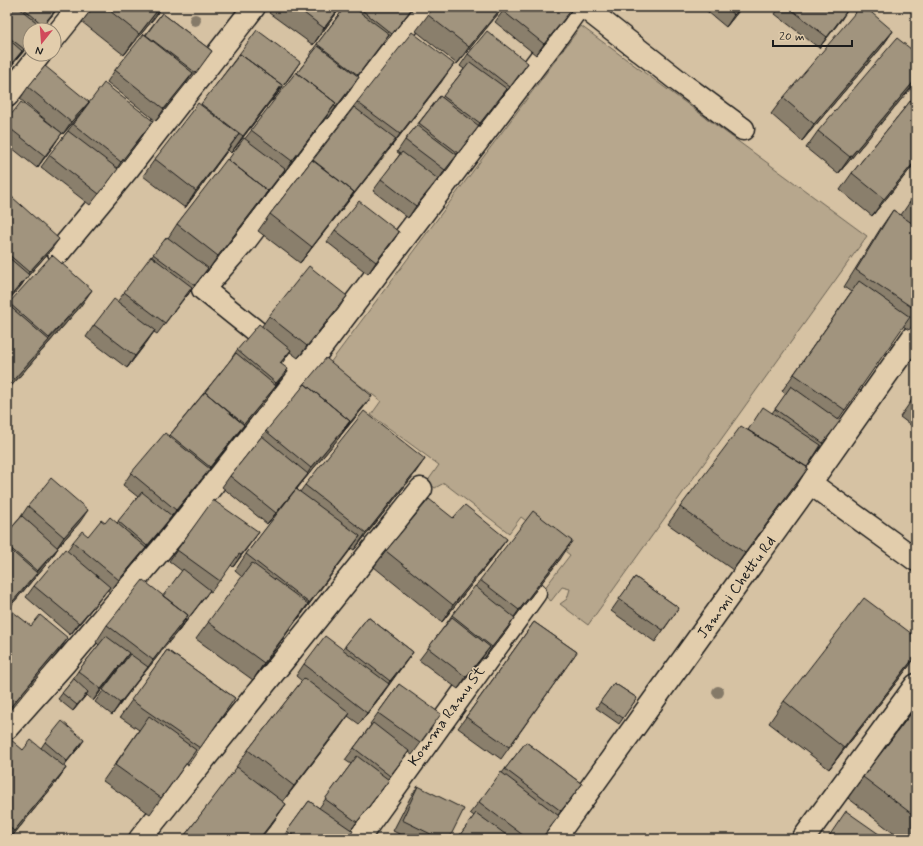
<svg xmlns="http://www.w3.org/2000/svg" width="923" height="846" font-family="Mynerve,sans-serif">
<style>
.green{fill:#b7a78d;stroke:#6a6254}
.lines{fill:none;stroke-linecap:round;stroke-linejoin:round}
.minor-casing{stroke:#1c1c1c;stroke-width:25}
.minor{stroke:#e2cdac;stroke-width:22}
.tree{fill:#857a68}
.wall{fill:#8a7f6c;stroke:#1c1c1c}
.shaded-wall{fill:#716858;stroke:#1c1c1c}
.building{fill:#a1947e;stroke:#1c1c1c}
.labels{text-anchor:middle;stroke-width:3;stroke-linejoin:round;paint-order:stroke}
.street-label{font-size:15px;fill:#1c1c1c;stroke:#e2cdac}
</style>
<rect width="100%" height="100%" fill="#d6c2a3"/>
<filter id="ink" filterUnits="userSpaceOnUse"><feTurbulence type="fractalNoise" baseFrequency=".025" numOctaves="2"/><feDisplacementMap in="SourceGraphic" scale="8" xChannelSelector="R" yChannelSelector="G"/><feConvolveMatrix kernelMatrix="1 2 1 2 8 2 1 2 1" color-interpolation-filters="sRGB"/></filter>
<g filter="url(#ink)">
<path class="green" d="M581 26 867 236 588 625 560 604 567 599 570 589 562 587 551 601 541 593 570 555 521 517 509 533 444 483 435 488 427 482 439 465 371 415 381 401 330 363Z"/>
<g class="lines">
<defs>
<path id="minor" d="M584 7 681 83 743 129
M54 38 79 7
M7 96 40 54
M59 252 127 170 254 7
M304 370 203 289 245 241 422 7
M810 483 916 560
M7 728 64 664 170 539 304 370 553 42 578 7
M140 839 421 489
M358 839 535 593
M554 839 810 483 916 333
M803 839 916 685"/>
</defs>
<use href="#minor" class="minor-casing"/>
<use href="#minor" class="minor"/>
</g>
<g class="tree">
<circle cx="195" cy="20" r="6"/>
<circle cx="718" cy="692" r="6"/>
</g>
<path class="wall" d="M7 7H59L40 30H30V44L7 71Z
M93 7H162L155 17 124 55 82 22Z
M273 7H341L313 45 269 13Z
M345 7H414L383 45 382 44 358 76 351 89 328 119 326 118 280 178V177L206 273 205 272 186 297V296L157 334 154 332 127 368 86 337 94 325 117 302 167 237 168 238 177 224 228 160 297 73 310 56 309 55 317 44Z
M434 7H503L498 14 457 64 416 31Z
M702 7H742L726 27Z
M780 7H848L841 20 819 48 775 14Z
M503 11 565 19 536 55 495 22Z
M162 13 212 51 187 84 186 83 156 121 107 82 115 70 145 35Z
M893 31 881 48 802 141 771 114 783 98Z
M468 54 520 75 501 98 457 155 449 167 437 182 436 181 408 218 373 191 400 154 397 152 405 140 440 96 442 98 464 69 460 66Z
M237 57 292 74 272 101H271L231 153 228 150 185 208 143 176 155 159 201 105Z
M442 81 300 263 258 231 270 214 357 102Z
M916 82 838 174 806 148 818 131Z
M28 87 89 102 81 113 63 134 20 99Z
M916 94V162L872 216 840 190 852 173Z
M7 120 54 145 37 168 7 144Z
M153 121 141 138 117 169 109 181 90 205 41 167 73 124Z
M916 193V321L909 330 903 326 838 420 831 433 815 455 807 467 797 485 733 570 668 524 680 507 748 430 772 413 786 394 782 391 851 292 844 287 882 226 893 210 901 215Z
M7 203 51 250 27 277 21 286 7 302Z
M335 230 399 232 391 244 368 274 327 242Z
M9 303 80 307 7 391V304L8 305Z
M339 308 298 358 290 352 281 364 279 381 276 386 268 398 239 432 209 469 201 481 171 517 163 528 143 552 138 559 110 592 107 590 101 598 70 635 26 597 34 586 67 551 73 542 88 536 105 523H117L138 497 123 485 131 473 169 436 229 362 237 350 262 326 269 316Z
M916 394V429L900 417Z
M372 396 364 407 304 480 297 489 300 492 305 485 413 476 354 550 351 548 298 619H297L253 680 196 639 242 577 235 571 246 554 291 496 267 524 222 487 230 476 266 431Z
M28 506 80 522 57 548H58L50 560 7 610V533L20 518Z
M453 518 507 539 495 555 442 622 374 567 386 551Z
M259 532 233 567 231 565 211 592 209 591 178 632H177L141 677 112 715 95 702 123 663 93 701 86 695 73 711 58 699 70 683 78 671 99 645 96 642 107 625 163 596 182 571 169 561 177 550Z
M561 558 515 617 507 630 484 659 483 658 458 689 419 660 444 627 452 615 475 587 480 580Z
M635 577 679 608 655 642 611 611Z
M368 617 413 652 381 696 359 724 348 716 338 730 282 802 286 804 274 821 260 839H182L237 768 236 767 248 750 302 681 296 676 304 664 343 649Z
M534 622 577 652 501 759 458 728Z
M167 650 235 698 188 765 186 764 150 814 103 781 139 730 120 717Z
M910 665 829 769 769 723 784 701Z
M614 683 637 698 619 724 596 708Z
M399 684 433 726 412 755 408 752 388 779 381 791 351 830 348 839H285L283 837 309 801 319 808 351 764 345 760 371 725 370 724Z
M916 707V837L915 839H901L848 798 863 777Z
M45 742 80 746 63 766 66 768 54 785 10 839H7V743L23 750 41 748Z
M526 742 582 784 558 816 550 828 542 839H457L474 816 470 813 479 802 502 773Z
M418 786 449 839H409L393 831 410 798Z"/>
<path class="shaded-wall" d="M58 7H59L40 30H39Z
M160 7H162L155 17 124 55 139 34Z
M340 7H341L313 45 324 28Z
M413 7H414L383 45 392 34Z
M502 7H503L498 14 457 64 469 47Z
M741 7H742L726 27 734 15Z
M573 8 565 19 536 55 544 44Z
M849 8 841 20 819 48 827 37Z
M893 31 881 48 802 141 814 124Z
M389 34 381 46 350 86 358 75Z
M30 42V44L15 61 24 49Z
M22 51 14 62 7 71V69Z
M300 62 292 74 272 101 280 90Z
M528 63 520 75 501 98 510 87Z
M454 64 442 81 388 151 400 134Z
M193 73 185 85 156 121 164 109Z
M359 77 351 89 328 119 336 107Z
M916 79V82L838 174 850 157Z
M282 85 270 102 231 153 243 136Z
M507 89 470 138 449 164 480 123Z
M89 102 81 113 63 134 71 122Z
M336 103 324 120 280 178 292 161Z
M153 121 141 138 110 179 121 162Z
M62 133 54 145 37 168 45 156Z
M239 134 227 151 185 208 196 191Z
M396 139 388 151 300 263 312 247Z
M457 155 449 167 437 182 445 170Z
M916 160V162L872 216 884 199Z
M285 169 277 180 257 207 265 195Z
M438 179 429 191 408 218 416 206Z
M268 191 257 207 206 273 218 256Z
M399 232 391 244 368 274 376 262Z
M59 239 51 250 27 277 21 286 7 302V300L22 283 29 272Z
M208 268 200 279 186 297 195 285Z
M92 290 80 307 7 391V387Z
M347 296 339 308 298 358 307 346Z
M155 330 147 342 127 368 135 356Z
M291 350 283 362 272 375 280 363Z
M288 369 279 381 268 395 276 383Z
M276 386 268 398 239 432 209 469 201 481 171 517 163 528 110 592 119 580 169 520 176 510 202 478 210 467 244 424Z
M372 396 364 407 339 437 347 426Z
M350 421 339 438 267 524 276 513 304 479 311 468Z
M425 459 413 476 354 550 366 533Z
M808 468 797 485 733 570 745 553Z
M88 510 80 522 56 549 64 537Z
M259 532 250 544 233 567 241 555Z
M360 536 348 553 298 619 309 603Z
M507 539 495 555 442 622 453 605Z
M572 541 561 558 507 627 519 610Z
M58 548 50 560 7 610V607Z
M110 587 101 598 70 635 79 623Z
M210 590 202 601 178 632 186 621Z
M308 604 296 621 253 680 264 663Z
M188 615 177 632 141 677 153 660Z
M515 618 507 630 484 659 492 647Z
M68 638 56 655 7 714V711Z
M490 647 482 658 458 689 466 677Z
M413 652 405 663 382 693 390 681Z
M129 653 121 665 93 701 101 689Z
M916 655V656L910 665 829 769 844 748Z
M148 667 112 715 120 703Z
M389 684 381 696 359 724 367 713Z
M88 692 84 698 73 711 77 705Z
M350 713 338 730 282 803 294 786Z
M84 740 80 746 63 767 67 761Z
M409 751 401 762 382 788 390 776Z
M66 768 54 785 10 839H9L14 831Z
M389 780 381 791 348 834 357 822Z
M582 784 573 796 553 822 561 811Z
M286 804 274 821 260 839H259Z"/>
<path class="building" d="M7 7H18L42 27 40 30H30V42L24 49 7 36Z
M22 7H58L43 25Z
M105 7H160L139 34Z
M296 7H340L324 28Z
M345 7H353L389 34 358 75 317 44Z
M358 7H413L392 34Z
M434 7H502L469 47 428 15Z
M506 7H572L573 8 544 44 503 11Z
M725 7H741L734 15Z
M788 7H848L849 8 827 37Z
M860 7H865L893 31 814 124 783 98Z
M162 13 212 51 196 73 146 35Z
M257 30 300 62 280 90 279 89 282 85 240 54 237 57Z
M487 31 528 63 510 87 468 54Z
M412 32 454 64 400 134 357 102Z
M144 34 193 73 164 109 115 70Z
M7 38 22 51 7 69Z
M897 38 916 53V79L850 157 818 131Z
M318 46 359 77 336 107 334 106 336 103 297 73Z
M240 54 282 85 243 136 201 104Z
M470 62 507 89 480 123 443 96Z
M45 66 89 102 71 122 28 87Z
M296 72 336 103 292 161 251 130Z
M104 83 153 121 121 162 73 124Z
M916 94V160L884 199 852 173Z
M440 96 479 126 458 153 419 123Z
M21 102 62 133 45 156 7 126V120Z
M198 103 239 134 196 191 155 159Z
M354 107 396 139 351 197 354 192 313 160Z
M417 125 457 155 445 170 405 140Z
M68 131 118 169 99 194 49 155Z
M244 138 285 169 265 195 268 191 228 160Z
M402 152 438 179 416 206 381 179Z
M227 159 268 191 218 256 177 224Z
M312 160 354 192 312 247 270 214Z
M916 193V205L910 201Z
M12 197 59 239 29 272 7 253V203Z
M359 201 399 232 376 262 335 230Z
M893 210 916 226V310L856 270Z
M167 237 208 268 195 285 153 254Z
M52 255 92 290 49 338 9 303Z
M7 256 29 275 7 300Z
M151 256 192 287 165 323 124 292Z
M309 266 347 296 307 346 269 316Z
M859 281 910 317 845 410 794 374Z
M114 299 155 330 135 356 94 325Z
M7 304 49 340 7 387Z
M259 324 291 350 280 363 288 369 276 383 237 350Z
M236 353 276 386 244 424 205 392Z
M326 358 372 396 347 426 350 421 305 384 301 388Z
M305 384 350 421 311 468 266 431Z
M791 386 840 421 823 443 775 409Z
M205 392 244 425 210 467 170 435Z
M916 394V403L912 400Z
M763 407 821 445 807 467 748 430Z
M364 411 425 459 366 533 305 485Z
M741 426 808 468 745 553 680 507Z
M165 433 210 469 176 510 131 473Z
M262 436 308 474 276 513 230 476Z
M51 478 88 510 64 537 28 506Z
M296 489 360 536 309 603 246 554Z
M142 492 172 516 147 546 118 521Z
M429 499 453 518 465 505 507 539 453 605 386 551Z
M213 500 259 532 241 555 239 554 220 581 177 550Z
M533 511 572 541 519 610 480 580Z
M22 516 58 548 37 571 7 545V533Z
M110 517 146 548 119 580 73 542 82 531 88 536 101 520 105 523Z
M7 547 37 573 7 608Z
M65 549 110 587 79 623 34 586Z
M252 563 308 604 264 663 208 622Z
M183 569 210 590 186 621 185 620 188 615 163 596Z
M635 577 679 608 663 630 619 599Z
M143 580 188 615 153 660 107 625Z
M475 586 515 618 492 647 452 615Z
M864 598 916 637V655L844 748 784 701Z
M12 611 31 626 40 615 68 638 7 711V617Z
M368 617 413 652 390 681 345 646Z
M452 617 490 647 466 677 428 648Z
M534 622 577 652 509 747 466 717Z
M106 636 129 653 101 689 78 671Z
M325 636 389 684 367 713 304 664Z
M167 650 235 698 200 748 131 700Z
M130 654 148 667 120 703 103 690Z
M304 678 350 713 294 786 248 750Z
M74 679 88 692 77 705 62 693Z
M614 683 637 698 623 718 600 702Z
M399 684 441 714 420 743 378 713Z
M916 707V817L863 777Z
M149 716 196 750 161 798 115 765Z
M62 721 84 740 67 761 45 742Z
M373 723 409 751 390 776 354 748Z
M10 739 23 750 31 740 66 768 14 831 7 825V743Z
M526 742 582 784 561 811 505 769Z
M357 756 389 780 357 822 325 799Z
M237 767 286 804 259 839H182Z
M501 772 559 816 541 839H528L479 802Z
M418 786 464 809 449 839H441L402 820Z
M309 801 353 831 348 839H298L287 831Z
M846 811 886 839H827Z
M476 813 512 839H457Z"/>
</g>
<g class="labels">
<g class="street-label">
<text transform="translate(736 587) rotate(-54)" y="5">Jammi Chettu Rd</text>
<text transform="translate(446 716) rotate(-54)" y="5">Komma Ramu St</text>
</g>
</g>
<rect width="923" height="846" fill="none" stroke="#e2cdac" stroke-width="24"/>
<rect x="12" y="12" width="899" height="822" fill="none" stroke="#1c1c1c" stroke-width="1.5" filter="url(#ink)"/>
<g transform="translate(42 42) rotate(197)"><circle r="19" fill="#e2cdac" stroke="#938672"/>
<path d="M0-3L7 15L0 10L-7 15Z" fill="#d1495b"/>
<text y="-6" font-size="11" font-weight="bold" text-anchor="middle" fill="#1c1c1c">N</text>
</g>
<path d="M773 40v6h79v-6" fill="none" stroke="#1c1c1c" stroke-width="2"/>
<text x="779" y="40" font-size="12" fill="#1c1c1c" stroke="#e2cdac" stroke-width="3" paint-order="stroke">20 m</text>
</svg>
